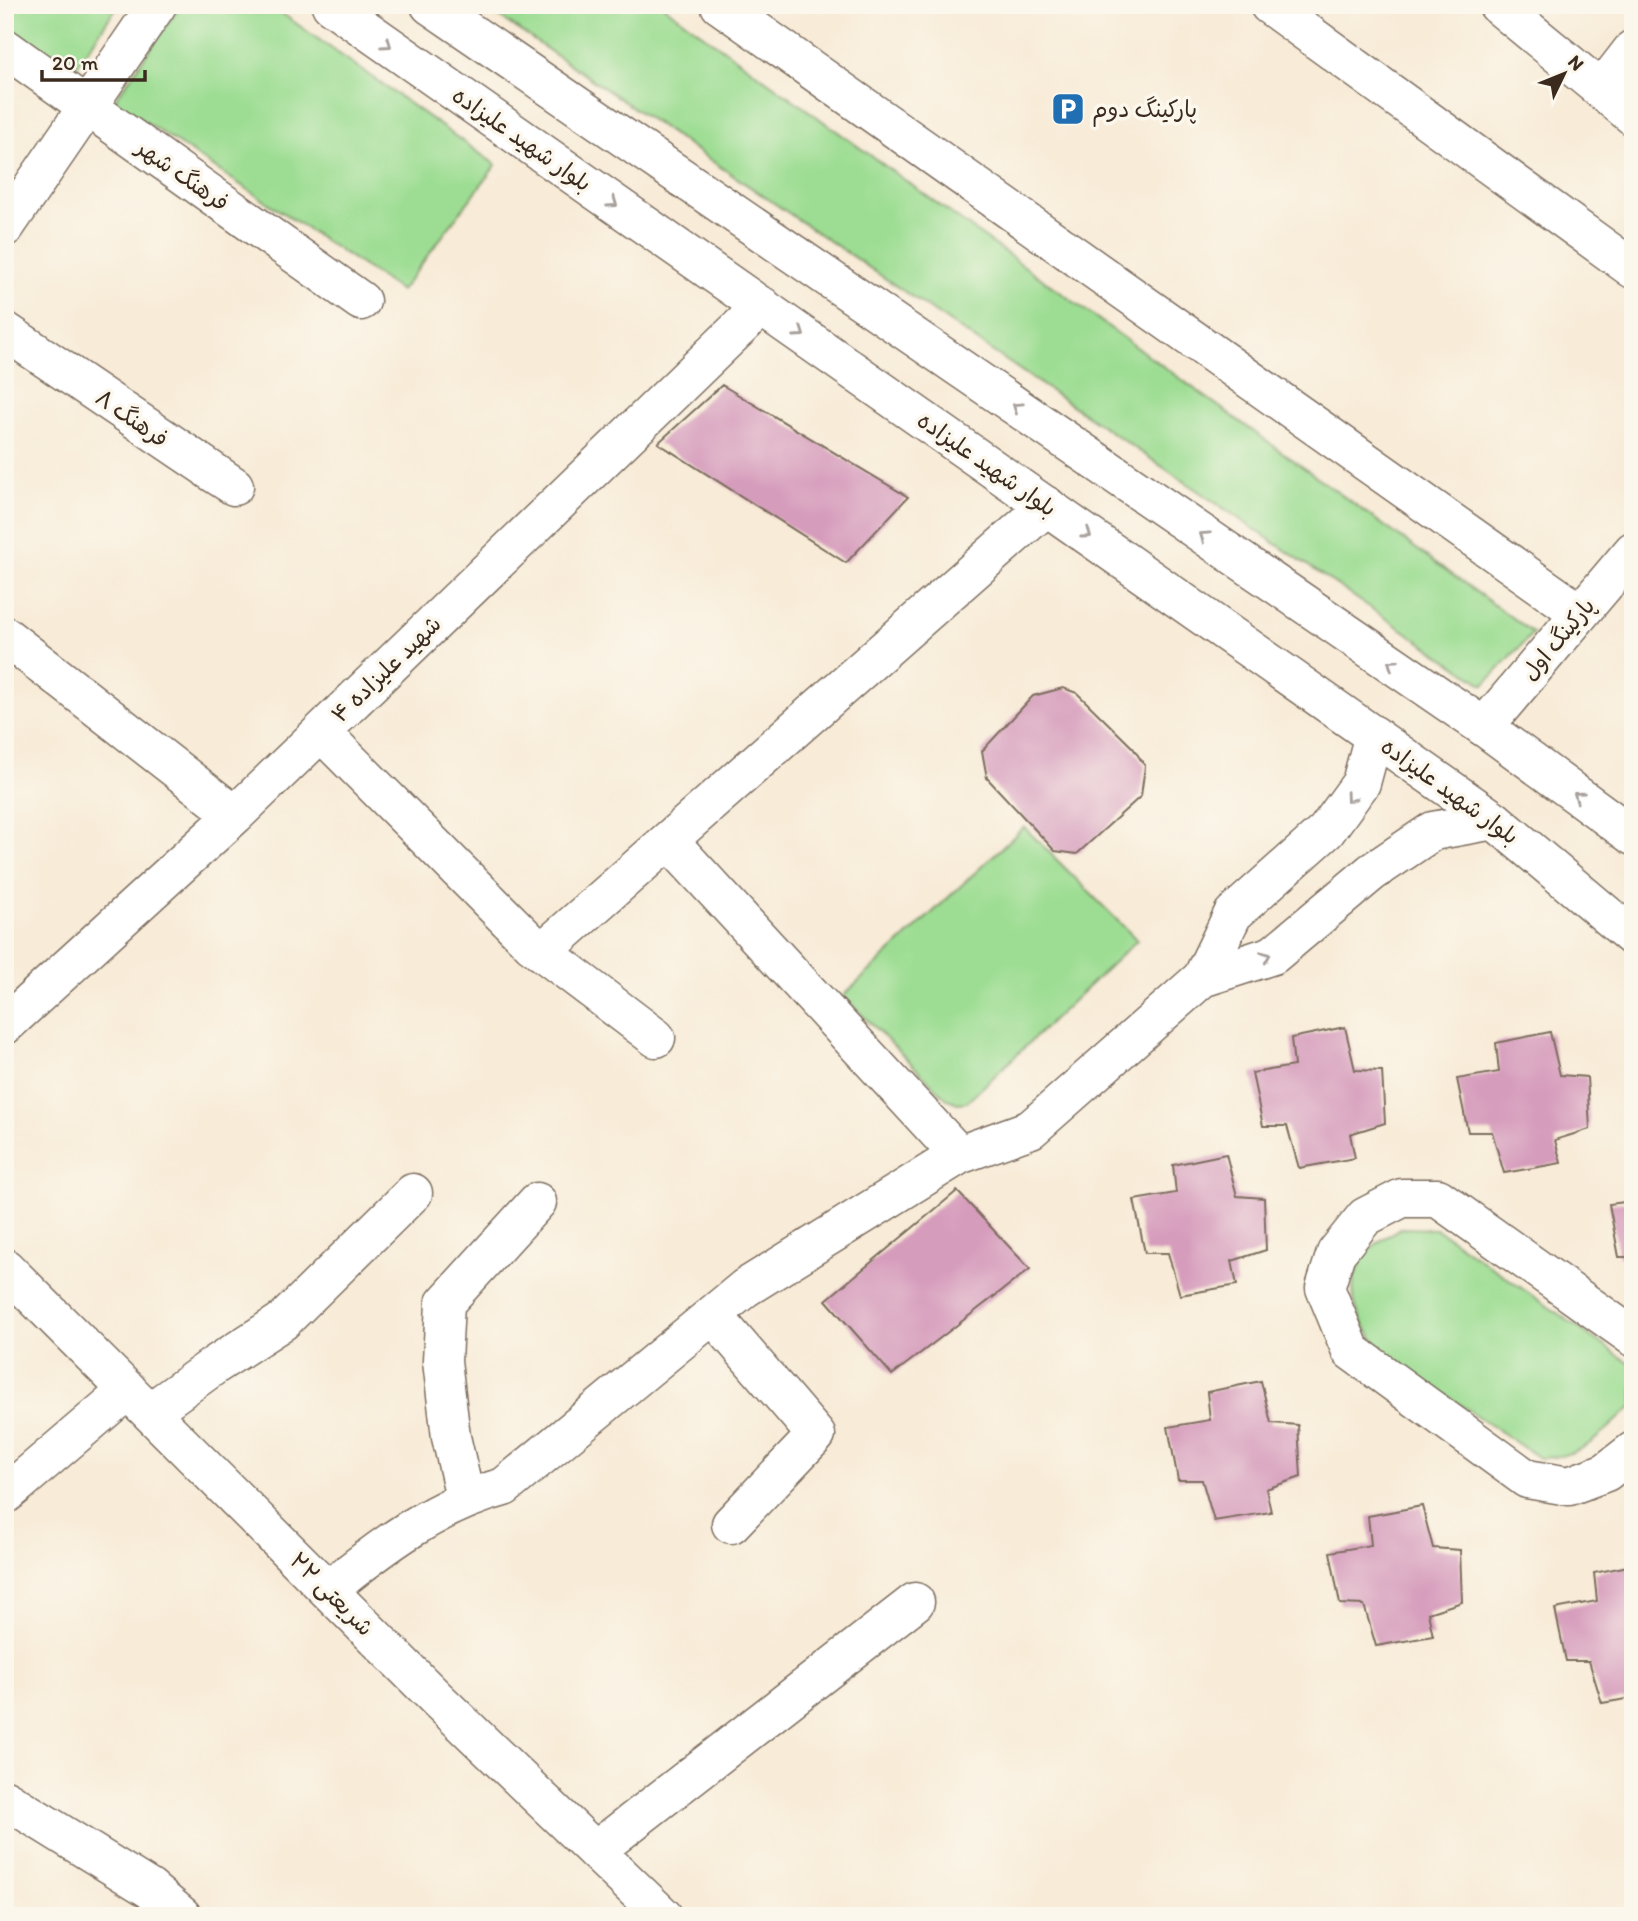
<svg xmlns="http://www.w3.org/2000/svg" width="1638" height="1921" font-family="Itim,'Playpen Sans Arabic',sans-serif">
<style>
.green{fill:#9ddd93;stroke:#6c8458;stroke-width:2}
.building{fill:#d69cbc}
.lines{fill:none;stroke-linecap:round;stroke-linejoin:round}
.minor-casing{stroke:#7d6e5f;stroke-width:41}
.major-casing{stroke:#7d6e5f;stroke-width:41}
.minor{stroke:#fff;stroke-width:38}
.major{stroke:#fff;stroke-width:38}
.oneway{stroke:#a79f9a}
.labels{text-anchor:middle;stroke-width:7;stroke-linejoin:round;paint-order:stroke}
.poi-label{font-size:23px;fill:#3b2a1e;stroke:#fbf7ec;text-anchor:start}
.street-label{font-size:23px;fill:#3b2a1e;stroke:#fbf7ec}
</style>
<rect width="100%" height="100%" fill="#fbf7ec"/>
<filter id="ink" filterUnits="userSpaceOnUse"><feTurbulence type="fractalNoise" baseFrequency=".0143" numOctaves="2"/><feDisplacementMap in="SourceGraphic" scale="14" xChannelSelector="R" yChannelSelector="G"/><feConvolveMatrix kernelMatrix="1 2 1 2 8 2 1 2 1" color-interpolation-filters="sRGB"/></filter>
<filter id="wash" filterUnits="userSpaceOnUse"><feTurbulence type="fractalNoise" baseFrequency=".00686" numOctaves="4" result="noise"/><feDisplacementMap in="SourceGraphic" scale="28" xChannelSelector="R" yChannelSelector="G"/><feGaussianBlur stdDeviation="1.57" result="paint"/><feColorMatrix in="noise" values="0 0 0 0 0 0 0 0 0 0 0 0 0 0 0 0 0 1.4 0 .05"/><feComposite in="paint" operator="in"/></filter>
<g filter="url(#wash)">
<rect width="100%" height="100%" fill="#f8ebd7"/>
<path class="green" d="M5 5H118L72 73 5 27Z
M181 5H270L496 165 401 291 114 101Z
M482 5H662L1533 633 1484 685Z
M1024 827 1137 940 967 1102 958 1103 947 1099 843 996Z
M1401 1228 1437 1229 1633 1366V1406C1600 1434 1585 1458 1539 1458 1511 1439 1483 1420 1455 1401 1433 1386 1408 1373 1389 1355 1341 1310 1338 1260 1401 1228Z"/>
<g id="blocks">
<path class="building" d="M722 385 908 497 846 563 658 443Z
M1063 688 1077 693 1133 748 1145 766 1141 796 1077 854 1055 851 987 778 982 751 1033 696Z
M1345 1027 1355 1070 1382 1071 1385 1123 1350 1134 1355 1158 1299 1168 1287 1126H1263L1252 1073 1294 1066 1291 1038Z
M1550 1032 1560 1075 1587 1077 1590 1129 1555 1140 1561 1163 1504 1173 1492 1132H1468L1457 1079 1499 1072 1496 1043Z
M1226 1154 1237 1196 1264 1198 1266 1250 1232 1261 1237 1285 1180 1295 1168 1253H1145L1134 1200 1176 1193 1173 1165Z
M957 1191 1030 1269 892 1375 826 1300Z
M1633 1201V1257H1619L1609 1204Z
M1261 1381 1271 1423 1298 1425 1301 1477 1266 1489 1271 1512 1214 1521 1202 1480H1178L1168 1427 1210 1420 1207 1392Z
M1422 1506 1433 1548 1460 1550 1462 1602 1428 1613 1433 1636 1376 1646 1364 1605 1340 1604 1330 1552 1371 1545 1368 1516Z
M1633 1565V1698L1602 1703 1589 1661H1566L1555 1609 1597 1601 1594 1573Z"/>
</g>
</g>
<g filter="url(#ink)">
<use href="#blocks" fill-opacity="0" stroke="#7d6e5f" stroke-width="2"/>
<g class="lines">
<defs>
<path id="minor" d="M720 5 1580 613
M1269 5 1633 269
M1498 5 1633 116
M5 48 361 301
M1602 89 1633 49
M5 227 157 5
M5 331 234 486 209 470
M5 636 235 815
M1484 727 1633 551
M321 732 532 944 656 1038
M669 841 959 1155
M542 952 1047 506
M1202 978 1273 955 1372 872 1433 831 1494 820
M5 1025 235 815 762 306
M5 1268 439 1701 663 1916
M713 1315 816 1435 731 1524
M1633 1337 1438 1198H1402L1365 1217 1336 1253 1325 1288 1351 1351 1527 1479 1569 1486 1606 1472 1633 1451
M150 1412 215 1365 283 1321 413 1193
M5 1495 128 1390
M465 1497 451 1437 442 1361 445 1303 537 1202
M328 1590C382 1546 436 1505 504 1487L745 1288 959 1155 1031 1129 1202 978 1233 914 1326 831 1361 783 1374 735
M5 1799 150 1889 182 1916
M595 1851 915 1602"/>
<path id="major" d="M331 5 1494 820 1633 937
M430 5 1484 727 1633 836"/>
</defs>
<use href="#minor" class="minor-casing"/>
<use href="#major" class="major-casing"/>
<use href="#minor" class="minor"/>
<use href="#major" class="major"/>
</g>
<defs><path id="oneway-chevron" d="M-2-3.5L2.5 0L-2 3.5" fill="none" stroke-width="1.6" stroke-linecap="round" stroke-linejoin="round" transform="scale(1.75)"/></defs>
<g class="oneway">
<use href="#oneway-chevron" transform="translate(387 44) rotate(35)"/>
<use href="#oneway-chevron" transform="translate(613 203) rotate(35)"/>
<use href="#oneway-chevron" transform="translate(800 333) rotate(35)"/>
<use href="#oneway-chevron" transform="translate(1017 407) rotate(-146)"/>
<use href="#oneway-chevron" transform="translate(1087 534) rotate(35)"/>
<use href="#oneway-chevron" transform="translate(1204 536) rotate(-146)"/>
<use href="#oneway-chevron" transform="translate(1392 664) rotate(-146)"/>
<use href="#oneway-chevron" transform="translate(1578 796) rotate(-144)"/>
<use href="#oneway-chevron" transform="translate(1350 798) rotate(126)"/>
<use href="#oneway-chevron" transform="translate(1266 956) rotate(-23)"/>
</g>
</g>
<defs>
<symbol id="parking-square" viewBox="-11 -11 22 22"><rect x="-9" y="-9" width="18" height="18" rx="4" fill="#1f6fb2" stroke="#fbf7ec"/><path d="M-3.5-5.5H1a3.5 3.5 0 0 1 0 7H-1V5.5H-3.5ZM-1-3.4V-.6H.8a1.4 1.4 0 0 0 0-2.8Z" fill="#fff"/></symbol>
</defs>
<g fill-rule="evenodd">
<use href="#parking-square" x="1049" y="90" width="38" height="38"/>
</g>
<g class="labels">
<g class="poi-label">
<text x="1092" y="117">پارکینگ دوم</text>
</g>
<g class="street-label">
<text transform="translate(522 139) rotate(35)" y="8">بلوار شهید علیزاده</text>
<text transform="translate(183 175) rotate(35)" y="8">فرهنگ شهر</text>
<text transform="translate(132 418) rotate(35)" y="8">فرهنگ ۸</text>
<text transform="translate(987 464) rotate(35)" y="8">بلوار شهید علیزاده</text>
<text transform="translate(1558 639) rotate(-50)" y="8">پارکینگ اول</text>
<text transform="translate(386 669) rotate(-44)" y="8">شهید علیزاده ۴</text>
<text transform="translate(1450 791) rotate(36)" y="8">بلوار شهید علیزاده</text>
<text transform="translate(332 1594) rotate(45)" y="8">شریعتی ۲۲</text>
</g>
</g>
<rect width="1638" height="1921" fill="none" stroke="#fbf7ec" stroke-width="28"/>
<g transform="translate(1564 74) rotate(47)" stroke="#fbf7ec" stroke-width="5" paint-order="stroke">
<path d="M0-5L12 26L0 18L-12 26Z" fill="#3b2a1e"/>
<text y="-10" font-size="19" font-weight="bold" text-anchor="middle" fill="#3b2a1e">N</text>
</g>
<path d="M42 70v10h103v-10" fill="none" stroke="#3b2a1e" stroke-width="3.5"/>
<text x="52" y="70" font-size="21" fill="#3b2a1e" stroke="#fbf7ec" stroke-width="5" paint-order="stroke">20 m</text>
</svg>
